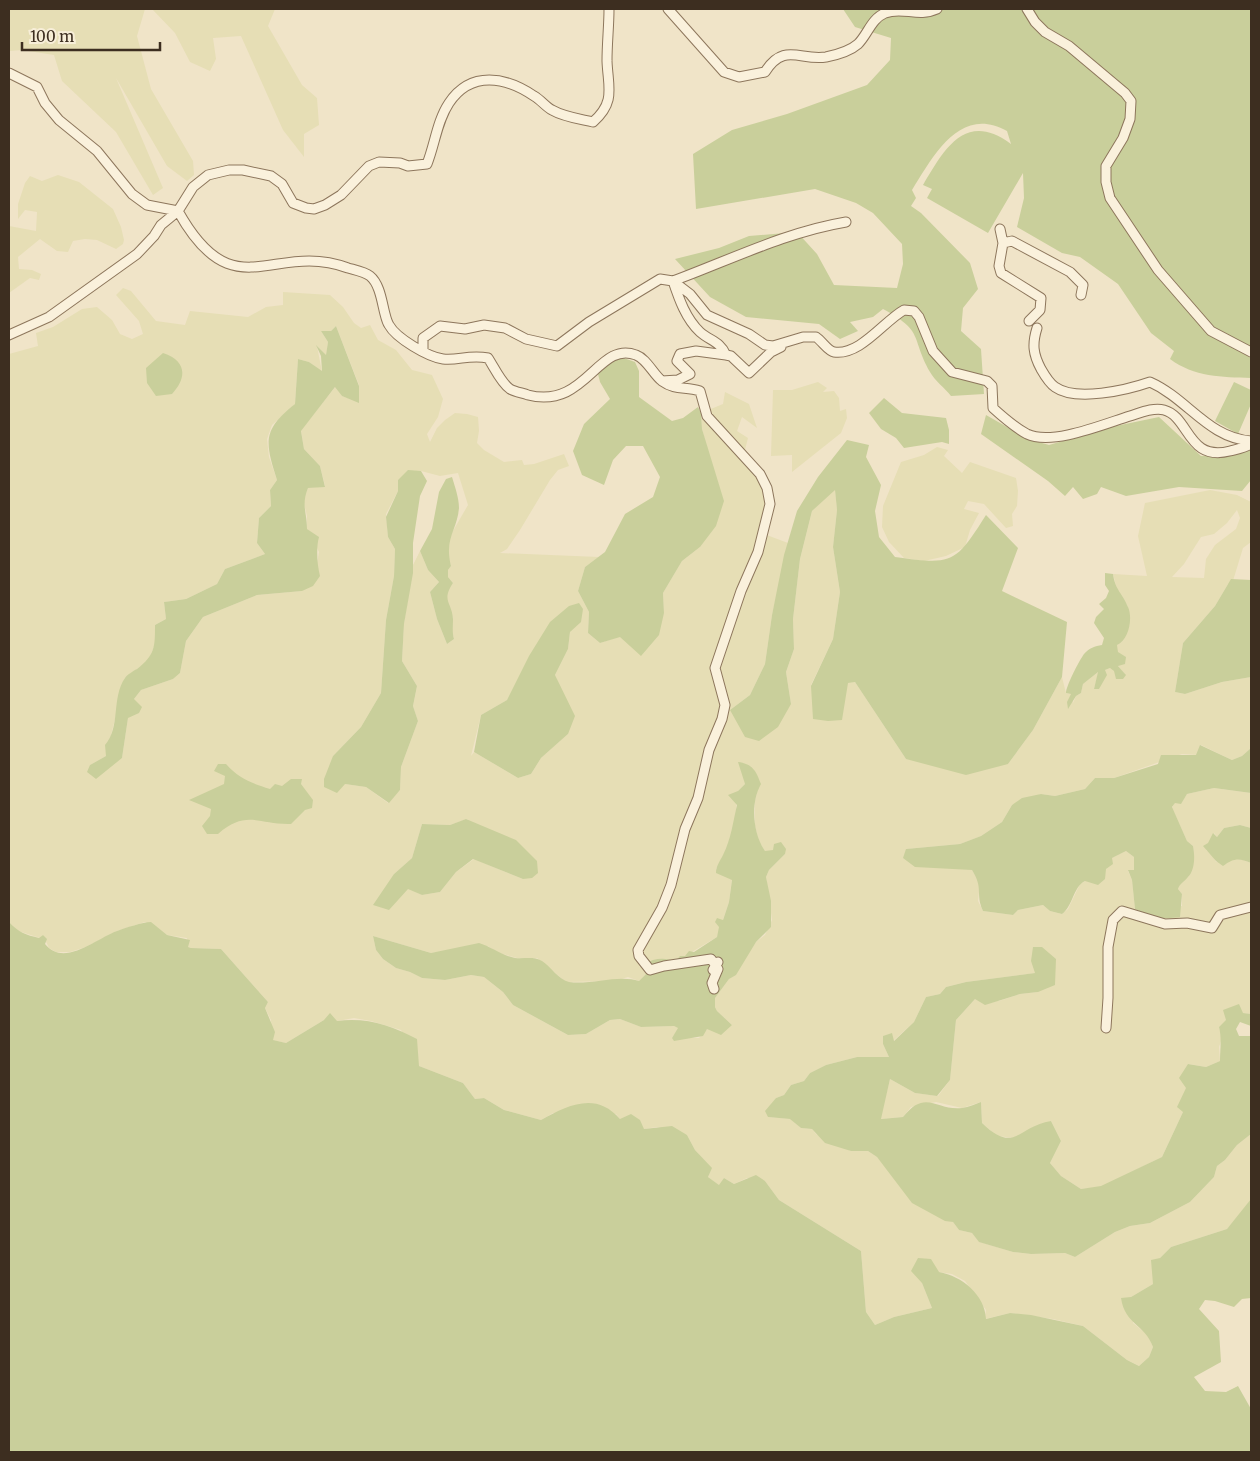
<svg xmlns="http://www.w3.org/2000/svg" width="1260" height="1461" font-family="Merriweather,serif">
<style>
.farmland{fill:#e6deb5;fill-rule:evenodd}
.green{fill:#c9cf9b}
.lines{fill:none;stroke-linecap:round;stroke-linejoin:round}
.minor-casing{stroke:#8d765c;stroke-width:11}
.minor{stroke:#faf1dc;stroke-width:9}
</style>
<rect width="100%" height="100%" fill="#f0e4c8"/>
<path class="farmland" d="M9 9H145L137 36 151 89 193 161 194 175 187 181 167 166 116 78 163 188 153 195 116 132 62 81 54 55 22 50 9 51Z
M152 9H275L268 26 302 85 317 98 319 125 304 134V157L283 130 241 36 213 38 216 59 210 71 190 62 175 33Z
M58 175 79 182 113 209 121 227 124 240 123 244 116 249 97 240 85 239 73 241 68 252 57 251 40 239 18 257 19 269 32 270 41 274 39 280 30 278 9 293V226L36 231 37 212 25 210 18 219V204L25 183 30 176 42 181Z
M123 288 131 291 156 321 185 325 190 311 248 317 266 307 283 305V292L330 295 343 307 354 323 361 328 370 325 378 340 396 350 412 370 432 375 443 399 438 417 427 434 430 442 437 428 445 420 455 413 467 414 478 417 479 431 477 443 484 450 504 462 522 460 524 465 534 464 564 454 569 466 558 470 550 480 520 530 507 549 500 553 599 557 585 567 578 591 589 612 588 633 600 643 620 636 641 655 664 613 663 593 682 561 700 547 707 448 702 429 701 413 723 404 725 392 749 404 757 428 742 417 737 431 748 438 743 458 766 487 771 503 761 533 788 543 772 615 765 664 750 695 730 710 791 704 786 672 794 649 793 619 800 559 812 511 835 489 837 510 833 547 840 592 833 639 811 685 855 682 906 759 1008 764 1033 730 1062 677 1066 693 1071 694 1073 703 1076 696 1081 693 1083 684 1099 671 1094 689H1099L1105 670 1110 668 1125 674 1118 666 1117 645 1128 620V607L1117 590 1113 574 1147 576 1138 536 1145 503 1210 490 1237 495 1251 502V542L1243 548 1232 584H1228L1215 606 1183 643 1175 692 1185 694 1222 682 1251 677V748L1242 756 1232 760 1201 745 1197 755 1182 754 1114 778H1095L1085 789 1055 796 1041 794 1012 805 1002 822 981 836 960 844 906 849 972 870 980 883 978 901 983 911 1013 915 1018 910 1043 905 1050 911 1062 914 1068 909 1080 884 1106 869 1112 858 1126 851 1134 857 1135 871H1128L1132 880 1135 909 1182 906V894L1178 889 1179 885 1189 876 1194 855 1193 846 1187 841 1172 808 1175 802 1181 803 1187 794 1214 788 1251 793V828L1240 825 1224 828 1217 837 1214 833 1206 850 1212 854 1216 862 1238 858 1251 863V1014L1243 1013 1226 1021 1219 1027 1222 1038 1219 1047 1220 1061 1206 1067 1189 1064 1183 1112 1162 1157 1101 1187 1081 1189 1061 1176 1050 1163 1061 1141 1051 1121 1015 1138 997 1136 982 1123 981 1102 962 1108 936 1102 911 1107 903 1117 880 1119 890 1079 915 1093 938 1096 950 1080 956 1020 975 999 999 1001 1020 994 1038 992 1036 973 966 982 946 987 940 994 926 997 914 1022 893 1041 883 1044 889 1057H857L826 1065 810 1073 804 1081 791 1085 784 1095 776 1098 768 1117 791 1119 801 1128 812 1129 816 1134 851 1151H868L877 1157 927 1211 953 1222 959 1230 972 1233 980 1242 1013 1252 1031 1254 1065 1253 1075 1257 1115 1232 1130 1226 1150 1223 1190 1202 1214 1177 1217 1166 1225 1160 1237 1145 1251 1134V1199L1240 1215 1227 1229 1171 1247 1160 1258 1153 1284 1131 1297 1133 1323 1149 1336 1153 1347 1149 1357 1139 1366 1127 1360 1083 1326 1053 1319 1010 1313 985 1319 986 1310 965 1281 952 1274 939 1272 922 1283 932 1308 894 1317 875 1325 866 1312 861 1251 779 1200 765 1181 747 1178 734 1184 724 1178 720 1186 708 1177 711 1168 695 1150 687 1135 657 1127 644 1129 620 1119 616 1114 553 1113 541 1120 504 1110 484 1098 475 1099 463 1083 419 1066 401 1030 371 1021 354 1018 337 1021 324 1020 286 1043 272 1040 271 1020 265 1008 268 1002 221 949 191 948 188 947 187 938 167 935 145 922 117 931 86 947 70 952H56L49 948 43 935 40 938 15 930 9 922V354L38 346 36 333 53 327 82 309 97 307 112 320 120 334 132 339 143 334 139 321 116 295ZM336 326 359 385V402L342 396 336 386 301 430 304 449 320 466 325 486 308 488 303 500 307 516V529L319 552 317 564 302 591 257 595 203 617 186 641 180 673 173 679 141 690 134 699 128 718 122 758 113 764 90 765 106 756 125 678 149 660 155 644V625L166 619 164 602 186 599 217 584 225 569 265 554 257 543 259 518 271 506 270 490 277 480 269 457 267 439 272 425 295 404 298 359 309 362 322 372 317 346 326 356 328 342 321 331H331ZM421 471 440 476 458 473 468 505 450 536 448 555 451 566 448 570V577L453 583 447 591V603L453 618 451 627 454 639 447 644 437 619 430 592 439 582 428 570 420 551 413 565 404 624 402 661 417 686 413 706 418 721 401 767 400 790 388 803 366 787 345 784 333 756 361 727 381 693 386 620 394 576 395 549 388 537 386 514 398 491V480ZM1237 510 1240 518 1236 529 1215 545 1206 559 1204 578 1172 577 1184 564 1201 537 1214 534 1227 523ZM583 609 570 632 568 649 555 675 563 695 568 734 541 758 531 774 518 778 474 752 471 756 481 715 507 700ZM741 770 758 789 755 801V826L759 842 765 851 785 854 769 870 766 877 772 920 765 935 756 942 715 998V1007L717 1011 732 1025 707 1029 699 1038H672L679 1028 674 1026 641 1027 620 1019 610 1020 586 1034 568 1035 513 1005 503 992 484 977 471 975 445 980 422 978 410 972 396 968 383 959 376 950 373 936 431 953 488 946 496 952 517 958H537L566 982 614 981 628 977 639 981 650 970 675 962 717 937 729 902 732 879 716 869 726 850 734 828 738 791 745 784 744 776ZM467 819 523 879 474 859 456 872 440 892 422 895 408 888 394 874 412 858 422 824 450 825Z
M818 382 827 388 823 392 834 391 839 398 840 411 846 409 847 418 841 433 792 472V455L771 456 773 390H792Z
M937 447 948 450 944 456 962 473 970 462 1016 478 1018 491 1017 506 1012 514 1013 526 1006 528 984 504 968 501 964 509 979 513 970 530 965 547 946 556 924 561 904 558 889 542 882 527 883 506 901 462 924 455Z"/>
<path class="green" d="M843 9H1251V378C1222 377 1194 377 1170 359L1174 351 1151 333 1118 284 1080 257 1062 253 1017 227 1024 198 1023 173 988 233 927 198 932 189 923 185C944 150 965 110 1011 144L1007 131C960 105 934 155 912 190L916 198 911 206 921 213 970 263 978 289 963 308 961 331 981 349 984 394 951 396C945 388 935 381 930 372 910 336 925 332 883 309L873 317 850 322 858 331 840 339 819 324 746 317 710 297 675 259 719 248 749 236 797 232 817 254 834 285 897 288 903 264 902 244 873 213 856 203 815 189 696 209 693 154 732 130 787 114 867 85 890 60 891 38 855 27Z
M336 326 359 386V403L342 396 335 387 301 431 304 449 320 466 325 487 308 488C301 505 307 512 307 529L319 537C316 548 317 564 320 576L313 586 302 591 257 595 203 617 186 641 180 673 173 679 141 690 134 699 142 707 139 713 128 718 122 758 96 779 87 772 90 765 106 756 105 745C121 727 111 698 125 678 127 675 133 671 137 669 155 655 155 647 155 625L166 619 164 602 186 599 217 584 225 569 265 554 257 543 259 518 271 506 270 490 277 480C265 442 262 430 295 404L298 359 309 362 322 371 321 356 316 345 326 355 328 342 321 331H331Z
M163 353C187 361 187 378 172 394L156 396 147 383 146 368Z
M618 356 635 362 639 371V397L672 421 683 418 698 407 701 413 702 429 724 501 716 526 700 547 682 561 663 593 664 613 659 635 641 656 620 637 600 643 588 633 589 612 578 591 585 567 605 552 625 514 653 497 660 477 643 446H626L613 460 604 485 582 475 573 451 584 424 610 399 600 382 598 374 608 360Z
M1234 382 1251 390V404L1238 434 1215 421Z
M884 398 902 413 946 418 949 430V444L942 442 904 448 896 438 881 429 869 413Z
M986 415 1028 439 1049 445 1111 427 1159 417 1201 456 1237 454 1251 448V480L1242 491 1179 487 1126 496 1101 487 1097 494 1083 499 1073 487 1065 496 1048 481 981 434Z
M847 440 869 445 866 457 881 485 875 511 879 537 895 557C953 565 955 564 986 515L1018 548 1002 591 1067 622 1062 677 1033 730 1008 764 966 775 906 759 855 682 848 683 842 720 828 721 813 719 811 686 833 639 840 592 833 547 837 510 835 490 812 511 800 559 793 619 794 649 786 672 791 704 778 727 759 741 745 737 730 710 750 695 765 664 772 615 784 555 797 511 818 477Z
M408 470 421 471 427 481 420 496 413 543V573L404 624 402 661 417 686 413 706 418 721 401 767 400 790 389 803 366 787 345 784 337 793 324 787V779L333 756 361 727 381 693 386 620 394 576 395 549 388 537 386 517 398 491V480Z
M452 477C455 487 459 498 459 508 457 531 444 538 451 566L448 570V577L453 583C441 601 452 602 453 619 453 626 452 632 454 639L447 644 437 619 430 592 439 582 428 570 420 551 432 529 439 492 446 479Z
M1105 573 1113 574C1115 590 1123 594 1128 607 1133 618 1129 640 1117 645L1118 652 1126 657 1125 664 1118 666 1126 675 1123 679H1116L1114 671 1110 668 1105 670 1107 675 1099 689H1094L1098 672 1083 684 1081 693 1076 696 1068 709 1067 702 1071 694 1066 693C1066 686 1079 661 1084 654 1089 648 1095 646 1102 645L1104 638 1094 623 1096 617 1104 609 1099 604 1106 598 1109 591 1105 585Z
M1231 579 1251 580V677L1222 682 1185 694 1175 692 1183 643 1215 606Z
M579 603 583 609 581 622 570 632 568 649 555 675 575 716 568 734 541 758 531 774 518 778 474 752 481 715 507 700 529 656 550 622 569 606Z
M1200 745 1232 760 1242 756 1251 748V793L1214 788 1187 794 1181 804 1175 803 1172 807 1187 841 1193 846C1195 856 1195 870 1188 877 1184 882 1180 883 1178 889L1182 894 1180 917C1162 920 1151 917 1135 909L1132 880 1128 870H1134V857L1126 851 1112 858 1113 864 1106 869 1105 879 1098 885 1085 881C1073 887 1073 906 1062 914L1050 911 1043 905 1018 910 1013 915 983 911C975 893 984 889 972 870L915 867 903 858 906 849 960 844 981 836 1002 822 1012 805 1022 798 1041 794 1055 796 1085 789 1095 778H1114L1158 764 1161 755H1196Z
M738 762C753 764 756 771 761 784 750 803 753 834 765 851L773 850 774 844 781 842 786 849 785 854 769 870 766 877 771 901V927L756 942 736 975 729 979 715 998V1007L717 1011 732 1025 721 1035 707 1029 703 1036 674 1041 672 1038 678 1028 674 1026 641 1027 620 1019 610 1020 586 1034 568 1035 513 1005 503 992 484 977 471 975 445 980 422 978 410 972 396 968 383 959 376 950 373 936 431 953 479 943C492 947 501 955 515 958 524 959 534 956 542 961 550 966 559 980 569 982 592 985 619 974 639 981L650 970 645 964C653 958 667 957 675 962L680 956H685L689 951 694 952 717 937 719 927 715 922 717 918 723 920 729 902 732 880 716 873C716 866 720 861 723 855 731 839 733 822 737 805L728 795 738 791 745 784Z
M218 764H226C239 779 252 783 270 789L275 784 282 786 291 779H302L301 784 313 800 312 808 305 810 291 824C258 825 247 809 218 834H207L202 826 210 816 211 809 189 800 224 784 225 776 214 771Z
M466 819 516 840 537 861 538 873 532 878 523 879 473 859 456 872 440 892 422 895 408 889 389 910 373 905 394 874 412 858 422 824 450 825Z
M1240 825 1251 828V863C1239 858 1234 858 1223 866L1216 861 1203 846 1208 843 1213 833 1217 837 1224 828Z
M9 922C18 932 26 935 39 938L43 935 47 939 45 944C64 968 97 938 117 931 125 928 143 922 151 922L167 935 190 940 188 947 191 948 221 949 268 1002 265 1008 275 1032 273 1040 286 1043 324 1020 330 1013 337 1021C366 1017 391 1025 417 1039L419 1066 463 1083 475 1099 484 1098 504 1110 541 1120C568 1105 596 1091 620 1119L631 1114 640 1120 644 1129 672 1126 687 1135 695 1150 712 1168 708 1177 719 1185 724 1178 734 1184 756 1175 765 1181 779 1200 861 1251 866 1312 875 1325 894 1317 932 1308 922 1283 911 1271 918 1258 931 1259 939 1272C962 1276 985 1295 986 1319L1010 1313 1031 1315 1083 1326 1127 1360 1139 1366 1149 1357 1153 1347C1145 1324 1125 1325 1121 1298L1131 1297 1153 1284 1151 1260 1160 1258 1171 1247 1227 1229 1251 1199V1298L1242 1299 1234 1307 1215 1301 1205 1300 1199 1309 1219 1331 1221 1362 1194 1377 1205 1391 1226 1392 1238 1386 1251 1409V1452H9Z
M1033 947H1042L1056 959 1055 985 1038 992 1020 994 985 1005 975 999 956 1020 950 1080 937 1096 915 1093 890 1079 881 1119 903 1117C926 1088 936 1111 962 1108 969 1107 975 1104 981 1102L982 1123C1015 1155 1018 1126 1051 1121L1061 1141 1050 1163 1061 1176 1081 1189 1101 1186 1162 1157 1183 1112 1177 1107 1186 1088 1179 1078 1188 1064 1206 1067 1220 1061C1220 1049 1222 1039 1219 1027L1226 1020 1223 1010 1239 1004 1243 1013 1251 1014V1026L1240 1022 1236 1029 1239 1036H1251V1134L1237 1145 1225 1160 1217 1166 1214 1177 1190 1202 1150 1223 1130 1226 1115 1232 1075 1257 1065 1253 1031 1254 1013 1252 979 1242 972 1233 959 1230 953 1222 945 1221 912 1203 877 1157 868 1151H851L825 1143 812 1129 801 1128 790 1119 768 1117 765 1111 776 1098 784 1095 791 1085 804 1081 810 1073 826 1065 857 1057H889L883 1044V1036L892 1033 894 1041 914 1022 926 997 940 994 946 987 966 982 1035 973 1031 961Z"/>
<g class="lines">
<defs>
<path id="minor" d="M668 9 724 72 739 77 765 72C784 42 800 61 826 57 836 55 850 51 858 44 868 34 871 19 885 13 903 6 918 18 937 9
M1027 9 1035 22 1045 32 1069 46 1125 93 1131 101 1130 119 1123 138 1106 166V182L1110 198 1158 270 1211 331 1251 352
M9 73 37 87 45 103 59 120 97 151 132 194 147 205 178 211
M178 211C234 312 273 240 348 268 355 270 365 272 370 276 380 284 382 303 385 314 386 318 387 322 389 325 396 338 428 357 443 359 458 361 469 354 488 358 494 367 501 383 510 389 515 392 523 393 528 395 586 410 598 340 636 355 647 359 653 374 662 381L678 380 690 374 677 361 680 354 696 351 726 355 731 356 749 373 771 352 781 347
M1000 229 1003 243 999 266 1001 273 1041 298 1040 310 1029 321
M1003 243 1012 241 1070 272 1083 285 1081 295
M1037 328C1032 344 1033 354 1041 369 1045 376 1049 383 1055 387 1076 402 1127 390 1150 382 1188 399 1208 438 1251 441
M9 335 49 317 137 254 154 236 161 225 178 211 193 187 208 175 229 170H243L271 176 282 184 293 203 306 208 314 209 325 205 341 195 369 166 379 162 400 163 408 166 427 164C435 144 437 121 449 103 471 70 506 77 534 96 541 100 546 107 552 110 564 117 580 119 593 122 616 102 608 87 607 61 607 43 609 26 609 9
M423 350V338L440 326 465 329 484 325 505 328 526 339 557 346 589 322 660 279 673 281 690 294 707 315 749 334 765 345 773 346 803 337H816C822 341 828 351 834 352 860 356 884 321 904 310L914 311 919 317 933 351 952 372 987 381 992 386 993 408C1004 418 1014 427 1027 434 1052 446 1104 424 1130 416 1140 413 1153 407 1164 410 1190 417 1187 462 1230 451 1238 449 1244 448 1251 444
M726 355C720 341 710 341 700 332 686 319 679 299 673 281 730 260 786 232 846 222
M662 381C676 391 685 386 700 391L707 416 760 474 767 488 770 504 758 552 741 591 715 668 725 705 722 719 709 750 698 798 685 829 671 885 662 908 638 950 639 956 650 970 664 966 711 959 714 963 718 962 713 970 718 969 712 983 714 989
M1106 1028 1108 998V947L1113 920 1122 911 1165 924 1187 923 1212 928 1220 915 1251 907"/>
</defs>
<use href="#minor" class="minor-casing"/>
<use href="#minor" class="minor"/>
</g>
<rect width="1260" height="1461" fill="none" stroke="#3d2e20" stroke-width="20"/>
<path d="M22 42v8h138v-8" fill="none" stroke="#3d2e20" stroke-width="2.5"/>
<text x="30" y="42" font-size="15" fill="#3d2e20" stroke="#f7eed8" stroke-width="4" paint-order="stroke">100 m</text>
</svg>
